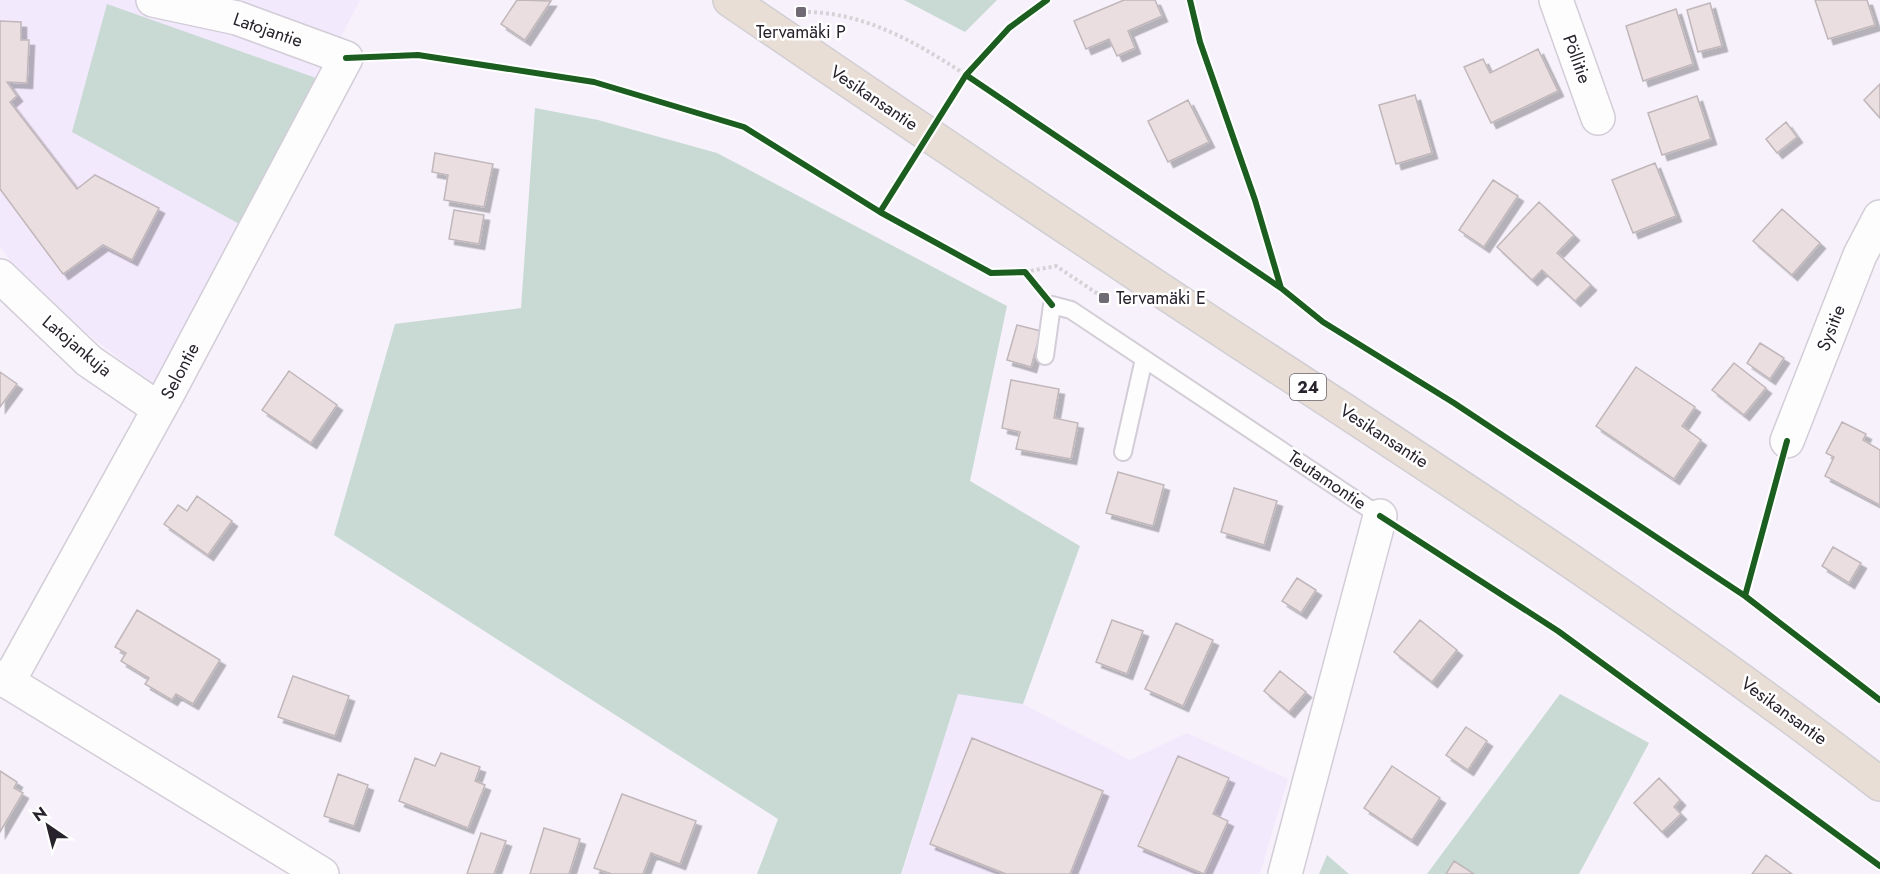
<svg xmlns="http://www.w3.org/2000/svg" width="1880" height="874" font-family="Jost,sans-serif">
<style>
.built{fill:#f3e9fd}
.green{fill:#c8dad3}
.building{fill:#ebdee0;stroke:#c0b7ba;stroke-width:1.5;filter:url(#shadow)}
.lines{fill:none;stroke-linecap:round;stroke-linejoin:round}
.lane-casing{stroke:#d2cdd7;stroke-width:20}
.street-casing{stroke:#d2cdd7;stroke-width:36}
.highway-casing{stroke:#d1ced3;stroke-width:36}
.path{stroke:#d5d3d6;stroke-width:4;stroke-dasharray:3 3;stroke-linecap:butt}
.lane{stroke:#fefdfe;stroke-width:16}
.street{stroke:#fefdfe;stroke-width:33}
.highway{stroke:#e8ded6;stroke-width:33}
.cycleway-casing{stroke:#fff;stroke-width:10}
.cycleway{stroke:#1b5e20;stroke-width:6}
.poi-dot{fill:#6f6a74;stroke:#fff;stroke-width:2}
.labels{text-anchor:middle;stroke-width:5;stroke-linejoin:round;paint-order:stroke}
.shield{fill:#fff;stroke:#68646b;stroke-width:1.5}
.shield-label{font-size:16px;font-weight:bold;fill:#27222c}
.street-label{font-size:18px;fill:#27222c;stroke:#fff}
.poi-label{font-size:18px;fill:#27222c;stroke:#fff}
</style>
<defs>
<filter id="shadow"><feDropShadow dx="5.5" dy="5.5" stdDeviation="0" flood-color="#0004"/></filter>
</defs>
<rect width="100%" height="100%" fill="#f6f1fb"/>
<path class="built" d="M0 0H360L319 79 108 5 243 226 159 389 30 290 0 246Z
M958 693 1023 704 1130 760 1187 733 1288 779 1260 874H902Z"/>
<path class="green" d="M904 0H997L965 32Z
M107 4 319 79 243 226 72 132Z
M535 108 598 120 717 153 1007 306 970 481 1080 546 1023 704 958 694 901 874H757L778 819 334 535 395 324 521 308Z
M1560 694 1649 743 1579 874H1427Z
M1327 855 1349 874H1319Z"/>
<path class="building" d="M517 0 551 1 525 40 501 24Z
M1124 0H1155L1162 16 1128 31 1135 48 1117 56 1109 39 1086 49 1074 21Z
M1815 0H1867L1875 25 1828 39Z
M1710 3 1722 46 1698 52 1687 10Z
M1676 9 1693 64 1643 81 1626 26Z
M0 21 21 22V40H29L27 83 7 82 17 96 10 102 77 189 95 175 159 208 132 260 103 245 63 274 0 189Z
M1538 49 1558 91 1491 123 1464 67 1483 59 1490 73Z
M1880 84V118L1864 100Z
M1415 95 1432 153 1396 164 1379 105Z
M1697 96 1711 139 1662 155 1648 113Z
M1188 100 1209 142 1168 162 1148 121Z
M1786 122 1797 137 1777 153 1766 139Z
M435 153 493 164 484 207 444 200 448 175 432 172Z
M1655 163 1676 216 1633 233 1612 180Z
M1493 180 1518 196 1484 247 1459 230Z
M1539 202 1574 235 1557 253 1591 285 1575 301 1542 270 1532 280 1497 247Z
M1782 209 1820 243 1792 275 1753 241Z
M454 210 484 215 479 244 449 239Z
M1017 325 1041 331 1031 367 1007 360Z
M1760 343 1784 358 1770 379 1747 363Z
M1734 363 1766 388 1744 415 1712 390Z
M1636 367 1695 407 1682 426 1701 440 1674 479 1596 426Z
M289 371 337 405 311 443 262 410Z
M0 372 17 384 0 407Z
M1011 380 1059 389 1054 418 1078 423 1071 459 1016 449 1020 432 1002 428Z
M1842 422 1866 434 1863 440 1880 450V505L1825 476 1834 457 1826 453Z
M1118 472 1164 485 1153 526 1106 513Z
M1234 488 1277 501 1264 545 1221 532Z
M197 496 232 521 208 555 164 524 178 505 187 511Z
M1833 547 1861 563 1849 583 1822 566Z
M1297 578 1316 590 1301 613 1282 601Z
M137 610 220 660 193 704 176 694 172 700 145 684 149 678 121 661 126 653 115 647Z
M1112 620 1143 631 1127 674 1096 662Z
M1420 620 1457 650 1432 682 1394 652Z
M1176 623 1213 640 1183 706 1145 689Z
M1280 671 1306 692 1289 712 1264 691Z
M293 676 349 696 335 736 278 717Z
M1466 727 1487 741 1468 770 1446 755Z
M972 738 1103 791 1070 874H1006L930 844Z
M441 753 480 767 475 781 485 785 468 828 399 801 415 758 435 766Z
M1178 756 1229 778 1213 814 1228 821 1204 874 1138 846Z
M1392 766 1440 798 1412 840 1364 808Z
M0 771 17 782 14 788 23 793 0 832Z
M338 774 368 785 354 826 324 816Z
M1659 778 1680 800 1674 807 1681 814 1662 832 1634 803Z
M622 794 696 821 680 864 651 853 643 874H612L594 868Z
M544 828 580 839 569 874H530Z
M481 833 506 841 494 874H467Z
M1766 855 1792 874H1752Z
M1454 861 1474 874H1446Z"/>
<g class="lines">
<defs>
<path id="lane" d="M1045 356 1052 305 1071 310 1380 516
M1123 452 1144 359"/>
<path id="street" d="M1556 0 1598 118
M0 276 89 361 159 409
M1787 441 1860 255 1880 217
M0 677 322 874
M8 682 168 393 346 58 237 18 153 0
M1285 874 1380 516"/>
<path id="highway" d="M730 0C897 114 1065 227 1235 339 1454 482 1673 624 1880 784"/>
</defs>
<use href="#lane" class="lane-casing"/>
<use href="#street" class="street-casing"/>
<use href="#highway" class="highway-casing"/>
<path class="path" d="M808 12C866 13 919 44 966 75
M1025 272 1056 266 1104 298"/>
<use href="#lane" class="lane"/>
<use href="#street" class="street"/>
<use href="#highway" class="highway"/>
<defs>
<path id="cycleway" d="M1190 0 1200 42 1255 200 1281 288
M346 58 418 55 594 82 744 127 880 212 966 75 1281 288 1323 322 1454 403 1745 596 1880 700
M966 75 1009 28 1047 0
M880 212 991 273 1025 272 1052 305
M1380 516 1558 631 1880 866
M1745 596 1787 441"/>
</defs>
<use href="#cycleway" class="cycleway-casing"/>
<use href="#cycleway" class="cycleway"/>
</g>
<g class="poi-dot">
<rect x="795" y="6" width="12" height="12" rx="3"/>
<rect x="1098" y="292" width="12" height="12" rx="3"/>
</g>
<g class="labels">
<rect class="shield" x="1290" y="374" width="36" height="26" rx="4.5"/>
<g class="shield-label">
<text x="1308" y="393">24</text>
</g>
<g class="street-label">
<text transform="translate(268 30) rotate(19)" y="6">Latojantie</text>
<text transform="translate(1577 59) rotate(70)" y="6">Pöllitie</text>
<text transform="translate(874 98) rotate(34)" y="6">Vesikansantie</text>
<text transform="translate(1831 328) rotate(-69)" y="6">Sysitie</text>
<text transform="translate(77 346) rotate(40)" y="6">Latojankuja</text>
<text transform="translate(180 371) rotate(-62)" y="6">Selontie</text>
<text transform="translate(1384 436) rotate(33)" y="6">Vesikansantie</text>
<text transform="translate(1327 480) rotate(34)" y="6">Teutamontie</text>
<text transform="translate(1784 711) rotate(36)" y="6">Vesikansantie</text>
</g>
<g class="poi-label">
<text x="801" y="38">Tervamäki P</text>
<text x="1116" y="304" text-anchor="start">Tervamäki E</text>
</g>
</g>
<g transform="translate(48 826) rotate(325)" stroke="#ffffff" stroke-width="4.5" paint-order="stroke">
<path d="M0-4.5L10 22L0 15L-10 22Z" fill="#27222c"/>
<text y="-9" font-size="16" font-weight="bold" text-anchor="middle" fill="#27222c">N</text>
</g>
</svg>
